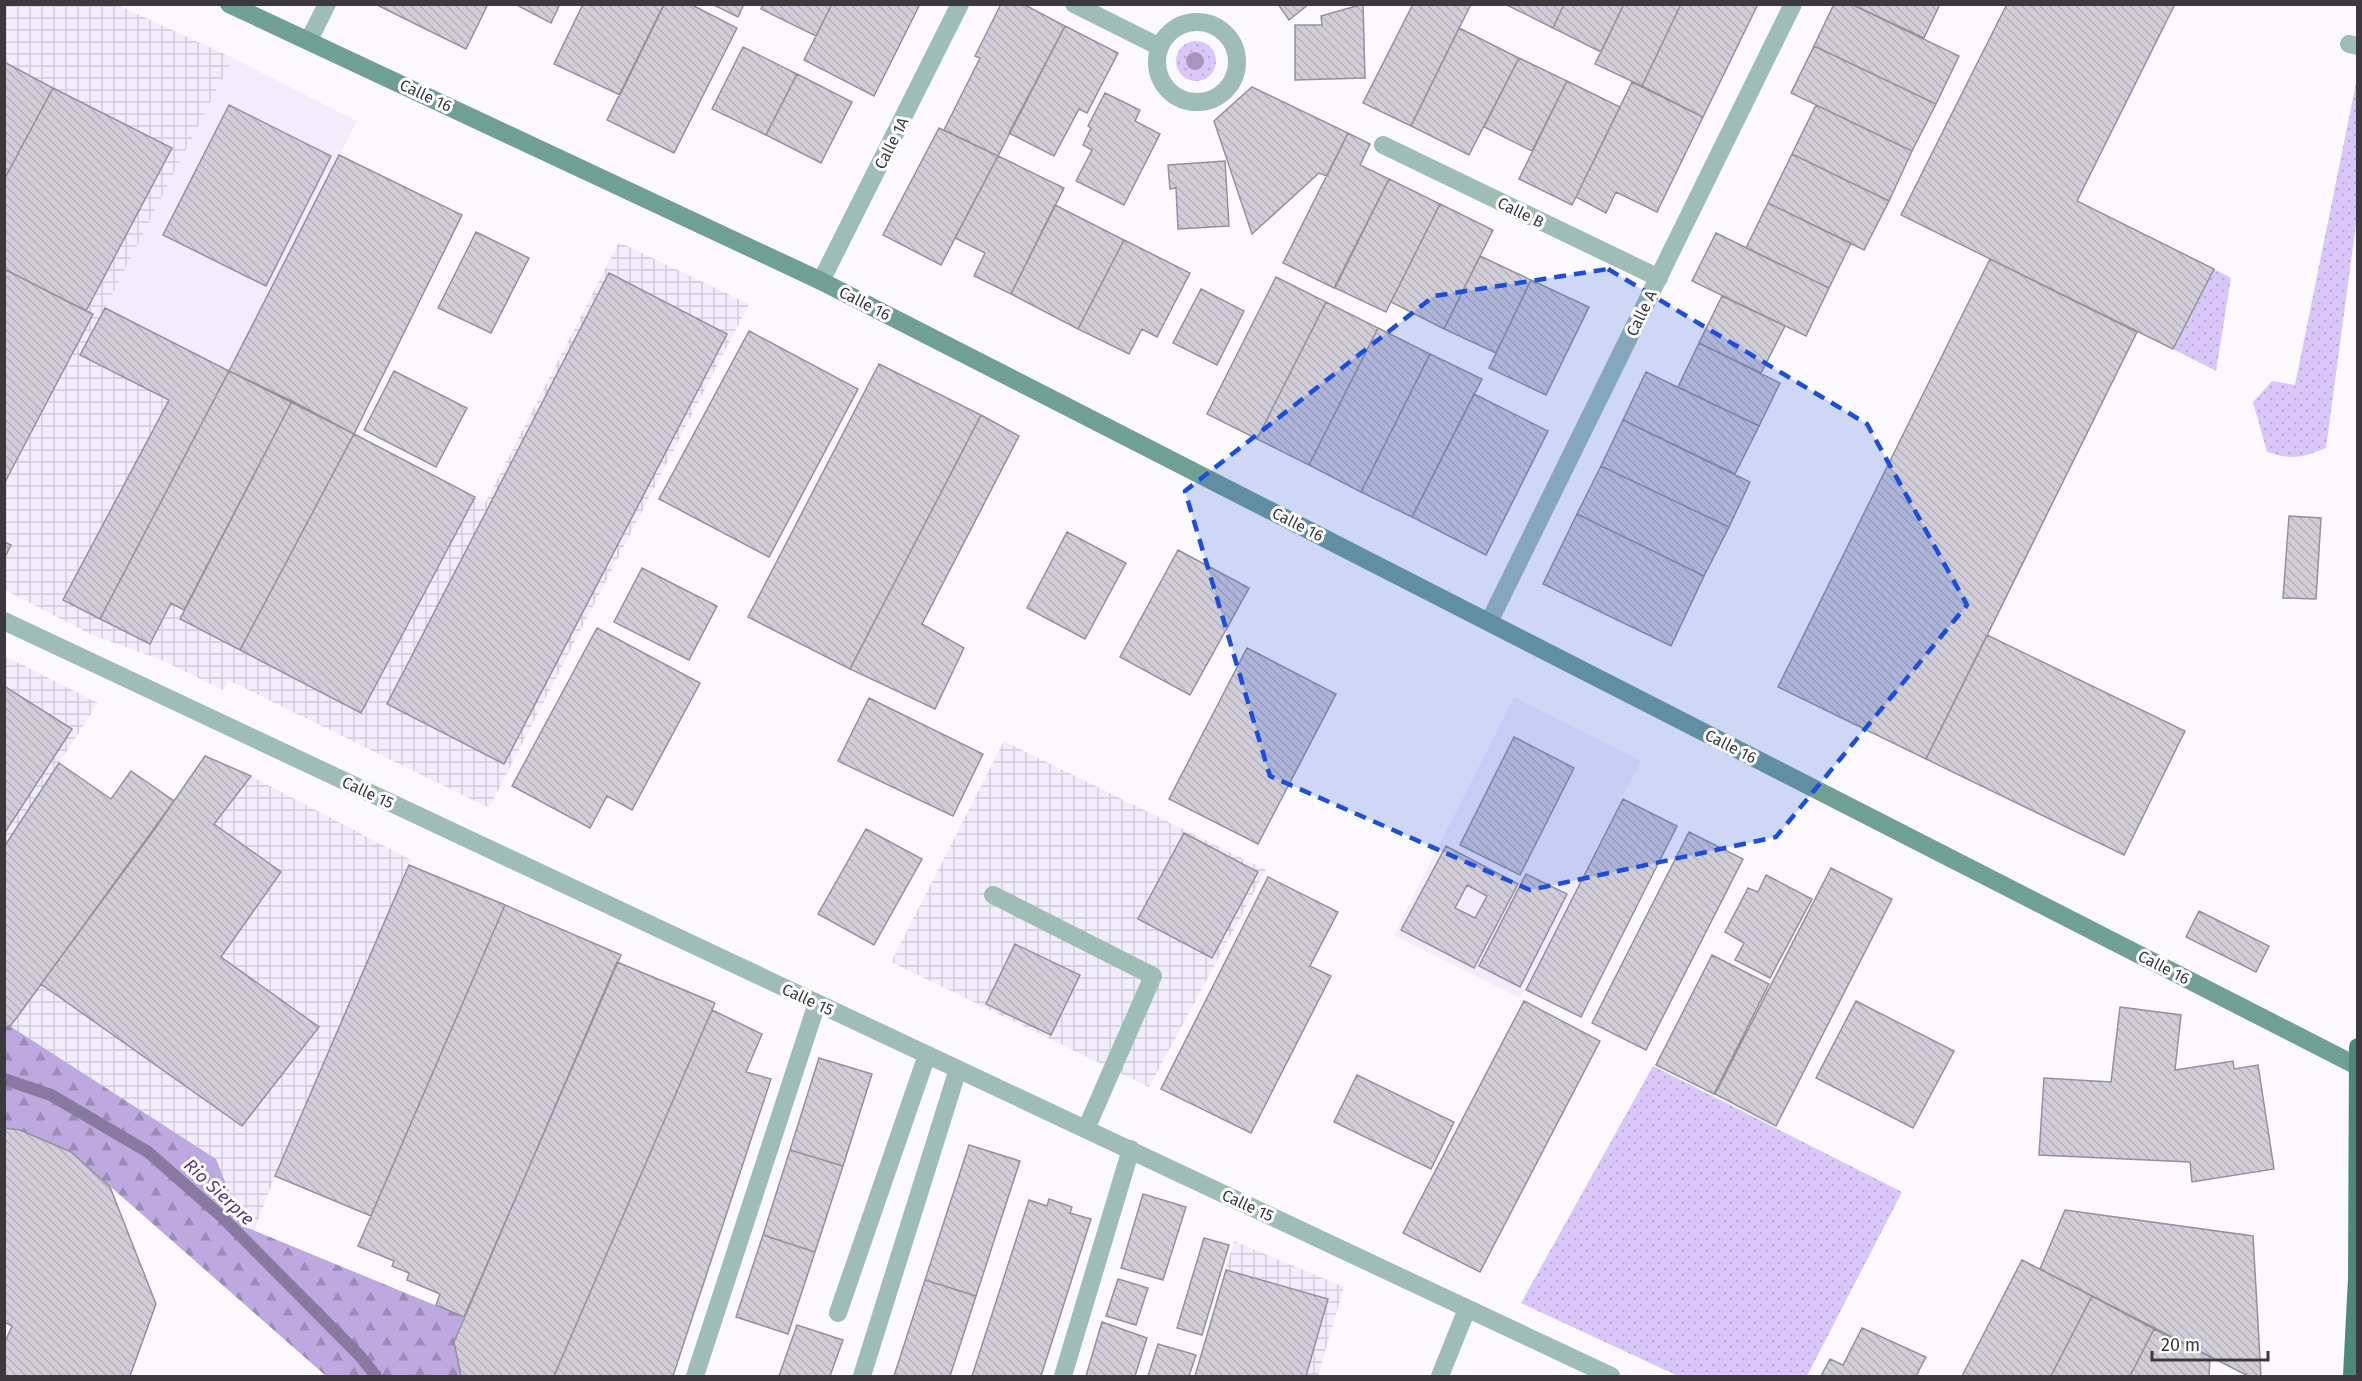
<svg xmlns="http://www.w3.org/2000/svg" width="2362" height="1381" font-family="'Fira Sans',sans-serif">
<style>
.built{fill:#f2edfc}
.industrial{fill:url(#industrial-grid)}
.grass{fill:url(#grass-dots)}
.forest{fill:url(#forest-firs)}
.lines{fill:none;stroke-linecap:round;stroke-linejoin:round}
.stream{stroke:#87799f;stroke-width:12}
.building{fill:url(#building-back-hatch);stroke:#94919b;stroke-width:1.5;fill-rule:evenodd}
.lane{stroke:#9ebdb5;stroke-width:18}
.street{stroke:#9ebdb5;stroke-width:18}
.secondary{stroke:#709f93;stroke-width:18}
.primary{stroke:#4c897a;stroke-width:18}
.tree{fill:#a696bd}
.marked{fill:#1d4ed8;fill-opacity:0.2;stroke:#1d4ed8;stroke-width:4.5;stroke-dasharray:12 8;stroke-linejoin:round}
.labels{text-anchor:middle;stroke-width:6;stroke-linejoin:round;paint-order:stroke}
.street-label{font-size:16px;fill:#3b393e;stroke:#fff}
.water-label{font-size:18px;font-style:italic;fill:#563a7c;stroke:#fff}
</style>
<defs>
<pattern id="industrial-grid" width="8" height="8" patternUnits="userSpaceOnUse" patternTransform="scale(1.5)"><rect width="8" height="8" fill="#f2edfc"/><path d="M0 4h8M4 0v8" fill="none" stroke="#d0ccd9"/></pattern>
<pattern id="grass-dots" width="8" height="8" patternUnits="userSpaceOnUse" patternTransform="scale(1.5)"><rect width="8" height="8" fill="#d9c7fa"/><path d="M2 2h.1M6 6h.1" fill="none" stroke="#bbacd7" stroke-width="1.8" stroke-linecap="round"/></pattern>
<pattern id="forest-firs" width="22" height="20" patternUnits="userSpaceOnUse" patternTransform="scale(1.5)"><rect width="22" height="20" fill="#bda9e0"/><path d="M5 1l3.5 6h-7zM16 11l3.5 6h-7z" fill="#9b8bb7"/></pattern>
<pattern id="building-back-hatch" width="6" height="6" patternUnits="userSpaceOnUse" patternTransform="scale(1.5)"><rect width="6" height="6" fill="#d2ced9"/><path d="M-1 5l2 2M0 0l6 6M5-1l2 2" fill="none" stroke="#b5b2bb"/></pattern>
</defs>
<rect width="100%" height="100%" fill="#fbf9fe"/>
<path class="built" d="M233 58 357 121 229 371 105 308Z
M1514 697 1641 761 1520 998 1394 935Z"/>
<path class="industrial" d="M4 5H118L233 58 105 308 292 401 485 503 619 242 749 304 489 808 228 680 223 690 159 659 92 635 5 590Z
M5 656 98 703 5 847Z
M1004 741 1266 870 1149 1087 891 962Z
M205 756 251 776 411 860 275 1176 254 1230 243 1226 216 1159 10 1026 154 830Z
M1234 1241 1344 1287 1318 1376H1195Z"/>
<path class="grass" d="M1176 61a20 20 0 1 1 40 0a20 20 0 1 1-40 0Z
M2356 83H2358L2357 217 2326 448C2302 458 2291 460 2267 452L2253 402 2272 381 2295 385Z
M2214 269 2231 278 2216 371 2173 349Z
M1653 1066 1902 1192 1807 1376H1678L1521 1303Z"/>
<path class="forest" d="M10 1026 216 1159 243 1226 464 1317 454 1342 461 1376H326L71 1152 20 1130 5 1128 4 1027Z"/>
<g class="lines">
<path class="stream" d="M4 1079 51 1095 148 1152 221 1216 360 1356 376 1376"/>
</g>
<path class="building" d="M375 4H488L466 49Z
M515 4H560L551 23Z
M583 4 664 5 620 95 554 64Z
M690 4 737 28 674 153 607 120 664 4Z
M712 4H744L738 17Z
M763 4H832L816 36 761 9Z
M832 4H920L874 96 804 60Z
M1001 4H1023L1065 26 998 156 944 130 980 58 975 56Z
M1278 4H1309L1289 20Z
M1363 4 1365 78 1295 80V25H1322L1321 16Z
M1413 4H1471L1411 126 1363 103Z
M1505 4H1564L1553 28Z
M1564 4H1624L1601 52 1553 28Z
M1624 4H1681L1642 86 1595 64Z
M1681 4H1758L1703 117 1642 86Z
M1834 4H1851L1959 56 1936 104 1814 46Z
M1851 4H1940L1924 38Z
M2007 4H2175L2077 201 2214 269 2173 349 1901 215Z
M1065 26 1118 53 1087 113 1079 109 1054 156 1009 133Z
M1459 28 1519 58 1469 155 1411 126Z
M1814 46 1936 104 1912 151 1791 93Z
M743 47 797 74 766 135 712 109Z
M1519 58 1567 81 1532 151 1484 127Z
M4 62 53 88 4 180Z
M797 74 852 102 821 163 766 135Z
M1567 81 1620 107 1572 205 1519 179Z
M1632 82 1703 117 1657 212 1616 192 1606 213 1576 197Z
M1252 87 1348 133 1327 176 1319 173 1252 234 1214 121Z
M53 88 172 148 86 311 4 269V180Z
M1105 93 1140 110 1135 121 1160 134 1124 205 1076 181 1092 150 1083 145 1091 128 1088 126Z
M229 105 331 156 266 286 163 235Z
M1816 105 1912 151 1889 201 1792 154Z
M939 128 998 156 941 265 883 235Z
M1348 133 1370 144 1360 165 1389 179 1334 288 1283 263Z
M1792 154 1889 201 1864 250 1768 203Z
M339 155 462 215 354 434 229 371Z
M998 156 1064 188 1011 294 974 276 985 253 955 238Z
M1225 161 1229 226 1178 229 1176 188 1170 189 1168 165Z
M1389 179 1440 204 1386 312 1335 288Z
M1768 203 1851 243 1829 288 1746 248Z
M1440 204 1493 230 1444 329 1391 302Z
M1055 205 1124 240 1078 329 1011 294Z
M476 232 529 258 491 333 438 308Z
M1716 233 1829 288 1806 336 1692 281Z
M1124 240 1190 273 1157 337 1142 329 1129 354 1078 329Z
M1480 256 1531 280 1496 353 1444 329Z
M1990 259 2137 332 1926 759 1778 687Z
M4 269 93 314 4 484Z
M609 273 727 334 504 764 387 704Z
M1276 277 1326 302 1257 439 1207 414Z
M1531 280 1589 307 1546 395 1489 368Z
M1201 289 1244 311 1217 365 1173 343Z
M1722 296 1785 326 1761 373 1699 343Z
M1326 302 1378 328 1309 465 1257 439Z
M105 308 229 371 100 619 63 600 169 400 80 355Z
M1378 328 1430 354 1361 492 1309 465Z
M749 331 858 389 769 557 659 499Z
M1699 343 1780 383 1759 426 1678 387Z
M1430 354 1482 379 1412 517 1361 492Z
M879 364 981 415 850 669 748 617Z
M229 371 292 401 184 610 171 603 150 644 100 619Z
M394 371 467 408 436 467 364 430Z
M1646 372 1759 426 1735 474 1623 420Z
M1474 394 1548 431 1486 555 1412 517Z
M292 401 354 434 240 650 180 619Z
M981 415 1019 436 922 624 964 648 935 709 850 669Z
M1623 420 1750 482 1729 527 1601 466Z
M354 434 475 497 361 713 240 650Z
M1601 466 1729 527 1704 576 1577 514Z
M1577 514 1704 576 1671 646 1543 584Z
M2289 516 2321 518 2316 599 2283 598Z
M1067 532 1126 563 1085 639 1027 608Z
M4 542 11 545 4 559Z
M1178 550 1249 588 1190 695 1120 657Z
M642 568 717 606 689 660 614 622Z
M597 628 700 683 632 810 607 796 590 828 512 786Z
M1987 635 2185 731 2124 855 1926 759Z
M1247 648 1336 694 1258 844 1169 799Z
M4 686 72 729 4 834Z
M869 698 983 754 953 816 838 761Z
M1514 737 1574 768 1520 875 1460 845Z
M205 756 251 776 214 824 281 872 221 957 319 1027 242 1126 41 984 154 830Z
M59 763 111 799 131 771 174 801 18 1016 10 1026 4 1027V847Z
M1623 799 1677 826 1581 1017 1526 990Z
M866 829 922 859 874 945 818 914Z
M1689 832 1743 859 1646 1050 1592 1023Z
M1184 833 1258 872 1212 958 1138 919Z
M1446 846 1518 884 1474 968 1401 930ZM1467 885 1487 896 1475 918 1455 908Z
M409 865 505 905 371 1216 275 1176Z
M1831 868 1892 899 1776 1126 1715 1094Z
M1526 874 1567 894 1520 987 1479 966Z
M1766 875 1812 899 1770 978 1735 960 1744 943 1725 932 1748 888 1758 892Z
M1268 877 1338 912 1310 966 1331 976 1251 1133 1161 1089Z
M505 905 621 955 464 1317 436 1305 440 1294 407 1280 409 1273 392 1266 394 1261 358 1246Z
M2199 911 2269 946 2256 972 2186 937Z
M1015 944 1080 975 1051 1035 986 1004Z
M1712 955 1769 984 1714 1094 1656 1065Z
M617 962 715 1003 712 1010 554 1376H461L454 1342Z
M1524 1001 1600 1041 1480 1272 1403 1233Z
M1856 1001 1954 1051 1913 1128 1816 1078Z
M2120 1007 2181 1015 2175 1070 2233 1061 2234 1069 2258 1065 2274 1169 2192 1182 2190 1162 2039 1155 2044 1078 2111 1082Z
M712 1010 762 1034 746 1072 771 1079 673 1376H554Z
M819 1058 872 1074 843 1166 790 1150Z
M1357 1075 1454 1122 1431 1169 1334 1122Z
M4 1128 20 1130 71 1152 110 1187 156 1304 130 1376H4V1344L12 1326 4 1322Z
M969 1145 1020 1161 976 1296 925 1280Z
M790 1150 843 1166 815 1252 763 1235Z
M1143 1194 1186 1207 1163 1280 1121 1268Z
M1049 1199 1072 1207 1070 1213 1091 1219 1041 1376H972L1029 1200 1047 1206Z
M2065 1210 2253 1236 2261 1376H2248L2040 1269Z
M763 1235 815 1252 788 1334 736 1317Z
M1204 1238 1229 1245 1202 1335 1177 1328Z
M2022 1260 2092 1296 2051 1376H1962Z
M1226 1270 1328 1299 1306 1376H1195Z
M1118 1279 1148 1288 1136 1325 1106 1316Z
M925 1280 976 1296 950 1376H894Z
M2092 1296 2154 1329 2130 1376H2051Z
M1102 1322 1147 1338 1135 1376H1086Z
M797 1325 843 1340 830 1376H779Z
M1862 1328 1926 1357 1916 1376H1821L1830 1359 1843 1365Z
M2154 1329 2210 1357 2209 1376H2130Z
M1158 1344 1196 1355 1189 1376H1148Z"/>
<g class="lines">
<path class="lane" d="M2349 44 2358 46
M993 895 1153 976 1086 1129
M838 1313 927 1055
M695 1376 817 1003
M862 1376 958 1069
M1063 1376 1131 1149
M1440 1376 1467 1309"/>
<path class="street" d="M1074 4 1160 47
M1157 62a40 40 0 1 1 80 0a40 40 0 1 1-80 0Z
M309 40 327 4
M1383 145 1659 278
M821 281 960 4
M4 621 1611 1376
M1489 622 1793 4"/>
<path class="secondary" d="M229 4 821 281 2357 1066"/>
<path class="primary" d="M2352 1376 2357 1278 2358 1047"/>
</g>
<circle class="tree" cx="1195" cy="61" r="9"/>
<path class="marked" d="M1608 269 1867 424 1967 605 1776 837 1530 890 1270 776 1185 491 1434 296Z"/>
<g class="labels">
<g class="street-label">
<text transform="translate(426 95) rotate(25)" y="6">Calle 16</text>
<text transform="translate(891 143) rotate(-63)" y="6">Calle 1A</text>
<text transform="translate(1521 212) rotate(26)" y="6">Calle B</text>
<text transform="translate(865 303) rotate(27)" y="6">Calle 16</text>
<text transform="translate(1641 313) rotate(-64)" y="6">Calle A</text>
<text transform="translate(1298 524) rotate(27)" y="6">Calle 16</text>
<text transform="translate(1731 746) rotate(27)" y="6">Calle 16</text>
<text transform="translate(368 792) rotate(25)" y="6">Calle 15</text>
<text transform="translate(2164 967) rotate(27)" y="6">Calle 16</text>
<text transform="translate(808 999) rotate(25)" y="6">Calle 15</text>
<text transform="translate(1248 1205) rotate(25)" y="6">Calle 15</text>
</g>
<g class="water-label">
<text transform="translate(219 1192) rotate(43)" y="6">Rio Sierpre</text>
</g>
</g>
<rect width="2362" height="1381" fill="none" stroke="#3b393e" stroke-width="12"/>
<path d="M2152 1351v9h116v-9" fill="none" stroke="#3b393e" stroke-width="3"/>
<text x="2161" y="1351" font-size="18" fill="#3b393e" stroke="#ffffff" stroke-width="4.5" paint-order="stroke">20 m</text>
</svg>
